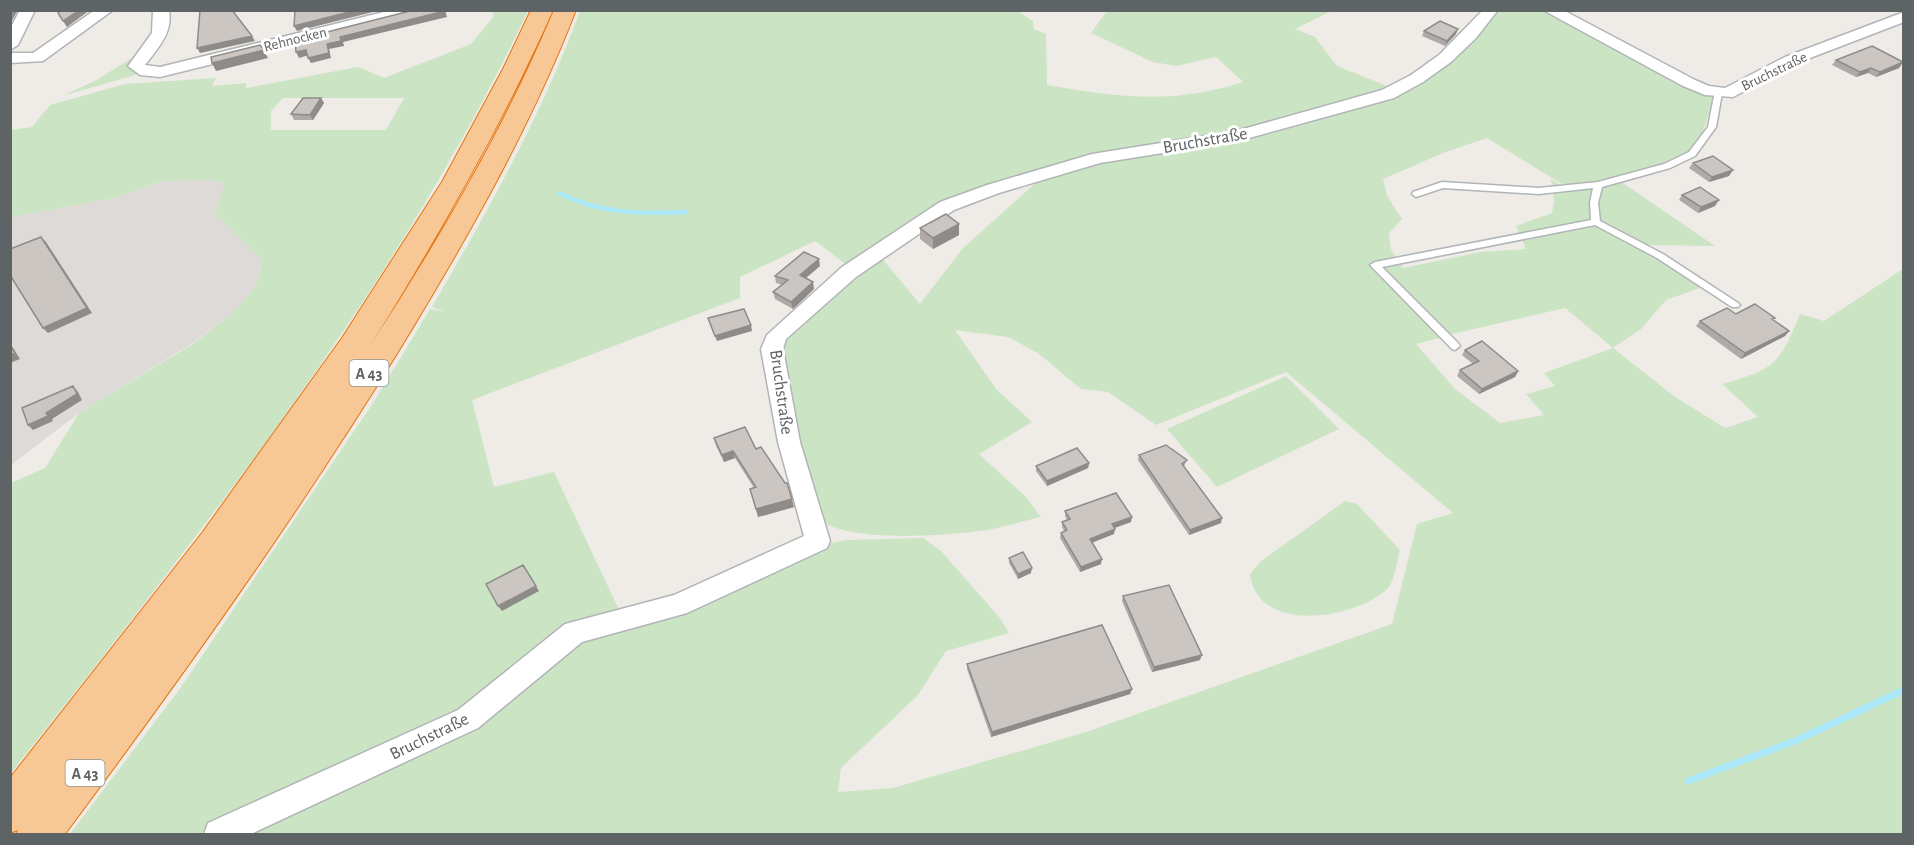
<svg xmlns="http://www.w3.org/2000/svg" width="1914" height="845" font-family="'Alegreya Sans',sans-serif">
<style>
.industrial{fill:#dedad8}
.green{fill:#cbe5c4;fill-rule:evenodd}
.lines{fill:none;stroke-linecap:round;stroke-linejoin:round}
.stream-far1{stroke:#abe9fa;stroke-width:4.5}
.stream{stroke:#abe9fa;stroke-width:7}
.service-casing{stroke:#b1b5b7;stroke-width:3}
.minor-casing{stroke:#b1b5b7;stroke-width:3}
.motorway-casing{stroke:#e7730e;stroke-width:2}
.service{fill:#fff;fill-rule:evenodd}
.minor{fill:#fff;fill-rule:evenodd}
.motorway{fill:#f7c895;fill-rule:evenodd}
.wall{fill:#afaaa7}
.shaded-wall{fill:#8e8b88}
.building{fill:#cbc6c2;stroke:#8e8b88;stroke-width:1.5}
.labels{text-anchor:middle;stroke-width:6;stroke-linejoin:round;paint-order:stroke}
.far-street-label{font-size:15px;fill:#5e6365;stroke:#fff}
.shield{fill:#fff;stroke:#8e9293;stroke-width:1.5}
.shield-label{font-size:16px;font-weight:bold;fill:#5e6365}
.street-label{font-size:18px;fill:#5e6365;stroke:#fff}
</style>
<rect width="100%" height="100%" fill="#efebe6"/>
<path class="industrial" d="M212 180 223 183V190L214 212 263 261 256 286 234 312 191 344 79 413 11 465V217L115 198 163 181Z"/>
<path class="green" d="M1540 10 1660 74 1713 98C1708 115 1703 140 1689 153 1669 172 1594 181 1565 186L1487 138 1443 153 1383 179 1387 196 1402 219 1389 233 1391 250 1403 268 1481 252 1526 249 1516 226 1552 213 1554 202 1551 179 1569 191 1623 183 1715 246 1644 245 1622 242 1640 248 1703 287 1666 300 1641 329 1613 348 1675 397 1725 428 1758 417 1722 384C1775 369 1779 365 1800 314L1824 321 1903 269V834H70L179 690 375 400 430 309 446 312 432 307C487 212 542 115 580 11H1017L1033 21 1034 29 1046 34 1047 85C1116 97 1174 105 1243 82L1216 57 1176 66 1153 62 1091 33 1107 11H1331L1295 29 1315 37 1337 66 1392 88 1224 137 1078 159 949 199 848 266 815 241 740 277V298L472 400 494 487 554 472 629 631 759 576 820 545 846 540 923 538 941 551 1000 618 1009 633 946 651 918 695 841 768 838 792 893 788 1083 733 1392 624 1417 524 1453 513 1286 372 1156 425 1108 392 1081 389 1038 353 1008 337 955 330 996 389 1032 422 979 454 1026 497 1041 517C1023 521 1005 527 987 530 946 536 851 543 819 520L778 352 779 341 879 255 920 304 963 248 1040 179 1095 162 1242 138 1394 95 1435 68 1481 32 1500 11ZM1387 270 1448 335 1565 308 1613 348 1544 373 1555 386 1526 394 1544 415 1500 423 1455 389 1416 344 1447 336Z
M492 11H528C396 290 201 532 11 773V483L45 468 79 413 191 345 234 312 256 286 263 261 214 212 223 190V183L212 180 162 181 115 198 11 217V130L32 127 50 105 125 84 216 78 212 86 246 83V88L358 67 384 78 471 44 494 16ZM283 98H404L386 130H271V111Z
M140 53 139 74 62 96 95 81Z
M1286 376 1339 429 1217 487 1167 429Z
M1345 501 1357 504 1400 550C1397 560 1395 582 1387 589 1354 620 1257 634 1250 574L1260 562Z"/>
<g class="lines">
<path class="stream-far1" d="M559 193C600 214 641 214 686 212"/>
<path class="stream" d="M1688 781 1797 740 1904 690"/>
<defs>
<path id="service" d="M1715 91H1718L1722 93 1716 127 1695 156 1670 168 1602 187 1598 203 1600 221 1663 254 1738 303 1740 305 1738 307H1732L1657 258 1595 225 1382 267 1458 343 1460 346 1455 350 1452 349 1370 265 1375 262 1591 220 1590 203 1593 188 1539 194 1443 188 1416 197 1412 194 1413 192 1442 182 1539 188 1598 182 1664 164 1689 152 1708 127Z"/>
<path id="minor" d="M20 10H35L18 45 10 50V29Z
M95 10H113L43 61 10 63V53H33Z
M153 10H169C173 33 158 48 145 65L160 67 392 10H420L418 13 160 77 140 75 128 66 152 33Z
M1483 10H1498L1476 38 1451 62 1423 82 1394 98 1238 141 1100 163 999 193 954 210 856 277 786 339 783 349 800 442 830 541 827 548 687 613 582 642 478 728 251 834H204L208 823 458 710 565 624 674 595 804 536 778 442 761 349 767 335 842 267 940 202 987 185 1092 154 1236 131 1382 90 1411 75 1439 55Z
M1543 10H1563L1695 80 1709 86 1725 88 1785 57 1904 12V22L1797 63 1733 97 1705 95 1683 86Z"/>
<path id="motorway" d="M531 10H553C501 127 438 237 370 346 440 238 504 129 554 10H576C529 131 465 242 398 352 295 519 181 678 65 834H16L18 830 10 833V778L202 533 342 338 442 182 503 69Z"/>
</defs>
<use href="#service" class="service-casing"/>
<use href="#minor" class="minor-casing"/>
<use href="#motorway" class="motorway-casing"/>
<use href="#service" class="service"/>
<use href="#minor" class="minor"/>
<use href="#motorway" class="motorway"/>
</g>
<path class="wall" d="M1424 31 1456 34 1445 46 1422 36Z
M1836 60 1903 62 1899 68 1876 77 1868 73 1856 77 1832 65Z
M321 98 324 103 313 120H294L291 114Z
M1693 163 1729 176 1709 182 1689 168Z
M1682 195 1715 206 1698 213 1679 200Z
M920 228 959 235 933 249 920 239Z
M820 266 806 278 814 289 793 309 775 299 773 292 782 285 776 283 775 276Z
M1736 314 1773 320 1789 331 1785 336 1741 359 1696 326 1700 321Z
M1465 350 1518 371 1515 377 1479 394 1457 376 1460 370 1473 364 1462 355Z
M714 438 756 449 794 507 758 517 750 489 754 488 735 458 724 462 716 446Z
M1139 455 1187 460 1184 466 1221 523 1189 535 1138 460Z
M1089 463 1088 468 1047 486 1036 471V466Z
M1065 511 1131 522 1115 528 1114 534 1092 542 1101 564 1080 572 1060 538 1061 533 1064 531 1062 527V522L1067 520 1065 516Z
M1009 558 1031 573 1018 579 1009 563Z
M1123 596 1200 660 1152 672 1122 601Z
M967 664 1132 689 1130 694 991 737 967 669Z"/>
<path class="shaded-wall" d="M11 10H18L10 24V12Z
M79 10H90L67 27 63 21Z
M357 10H381L297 31 294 26Z
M445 10 447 17 343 42 344 46 329 49 331 58 311 63 308 58 327 44 340 37Z
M1458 29 1456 34 1445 46 1447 41Z
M252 36 255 41 200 53 197 48Z
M264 50 268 58 216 71 212 63Z
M306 50 309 55 299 58 296 52Z
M1903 62 1899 68 1876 77 1880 72Z
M1871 68 1868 73 1856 77 1860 72Z
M321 98 324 103 313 120 310 115Z
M1733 170 1729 176 1709 182 1712 177Z
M1719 200 1715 206 1698 213 1701 207Z
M959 224V235L933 249V238Z
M41 237 46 242 92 313 48 333 43 328Z
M819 259 820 266 801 282 800 275Z
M813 282 814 289 793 309 791 302Z
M751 325 752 331 717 341 715 336Z
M1789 331 1785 336 1741 359 1745 353Z
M10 343 20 359 10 363Z
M1518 371 1515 377 1479 394 1482 389Z
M73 386 78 392 82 400 52 419 53 421 33 430 28 425 46 413Z
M733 451 735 458 724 462 722 455Z
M1089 463 1088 468 1047 486V481Z
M792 499 794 507 758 517 756 509Z
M1132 517 1131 522 1111 529 1112 524Z
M1222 518 1221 523 1189 535 1190 530Z
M1115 529 1114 534 1089 544 1090 539Z
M1102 559 1101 564 1080 572 1081 567Z
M1032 568 1031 573 1018 579V574Z
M536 586 539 591 502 611 498 606Z
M1202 655 1200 660 1152 672 1154 667Z
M1132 689 1130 694 991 737 992 732Z"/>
<path class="building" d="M61 10H79L63 21 58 13Z
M200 10H232L252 36 197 48Z
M299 10H357L294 26 295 11Z
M414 10H445V11L340 37 341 41 327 44 329 53 308 58 306 50 296 52 295 40Z
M1440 21 1458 29 1447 41 1424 31Z
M260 45 264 50 212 63 211 57Z
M1872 46 1903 62 1880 72 1871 68 1860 72 1836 60Z
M303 98H321L310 115 291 114Z
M1713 156 1733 170 1712 177 1693 163Z
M1700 187 1719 200 1701 207 1682 195Z
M946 214 959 224 933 238 920 228Z
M41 237 87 308 43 328 10 275V249Z
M804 252 819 259 800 275 813 282 791 302 773 292 788 280 775 276Z
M1755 304 1775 318 1772 319 1789 331 1745 353 1700 321 1727 308 1736 314Z
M744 309 751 325 715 336 708 318Z
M1482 341 1518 371 1482 389 1460 370 1479 361 1465 350Z
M10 346 15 353 10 355Z
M73 386 77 394 46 413 48 416 28 425 22 408Z
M745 427 756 449 761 447 785 483H787L792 499 756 509 750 489 756 487 733 451 722 455 714 438Z
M1166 445 1187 460 1182 464 1222 518 1190 530 1139 455Z
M1077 448 1089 463 1047 481 1036 466Z
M1116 493 1132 517 1112 524 1115 529 1090 539 1102 559 1081 567 1061 533 1067 530 1062 522 1070 519 1065 511Z
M1023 552 1032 568 1018 574 1009 558Z
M523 565 536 586 498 606 486 584Z
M1169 585 1202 655 1154 667 1123 596Z
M1102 625 1132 689 992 732 967 664Z"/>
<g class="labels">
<g class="far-street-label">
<text transform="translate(295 39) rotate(-14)" y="5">Rehnocken</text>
<text transform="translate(1774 71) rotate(-26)" y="5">Bruchstraße</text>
</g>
<g class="shield">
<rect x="349.5" y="360" width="39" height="26" rx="4.5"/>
<rect x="65.5" y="760" width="39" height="26" rx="4.5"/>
</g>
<g class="shield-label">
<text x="369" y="379">A 43</text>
<text x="85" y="779">A 43</text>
</g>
<g class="street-label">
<text transform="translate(1205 140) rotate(-10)" y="6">Bruchstraße</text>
<text transform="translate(782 392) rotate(82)" y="6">Bruchstraße</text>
<text transform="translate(429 736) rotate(-26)" y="6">Bruchstraße</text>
</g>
</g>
<rect width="1914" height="845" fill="none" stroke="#5e6365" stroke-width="24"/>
</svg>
